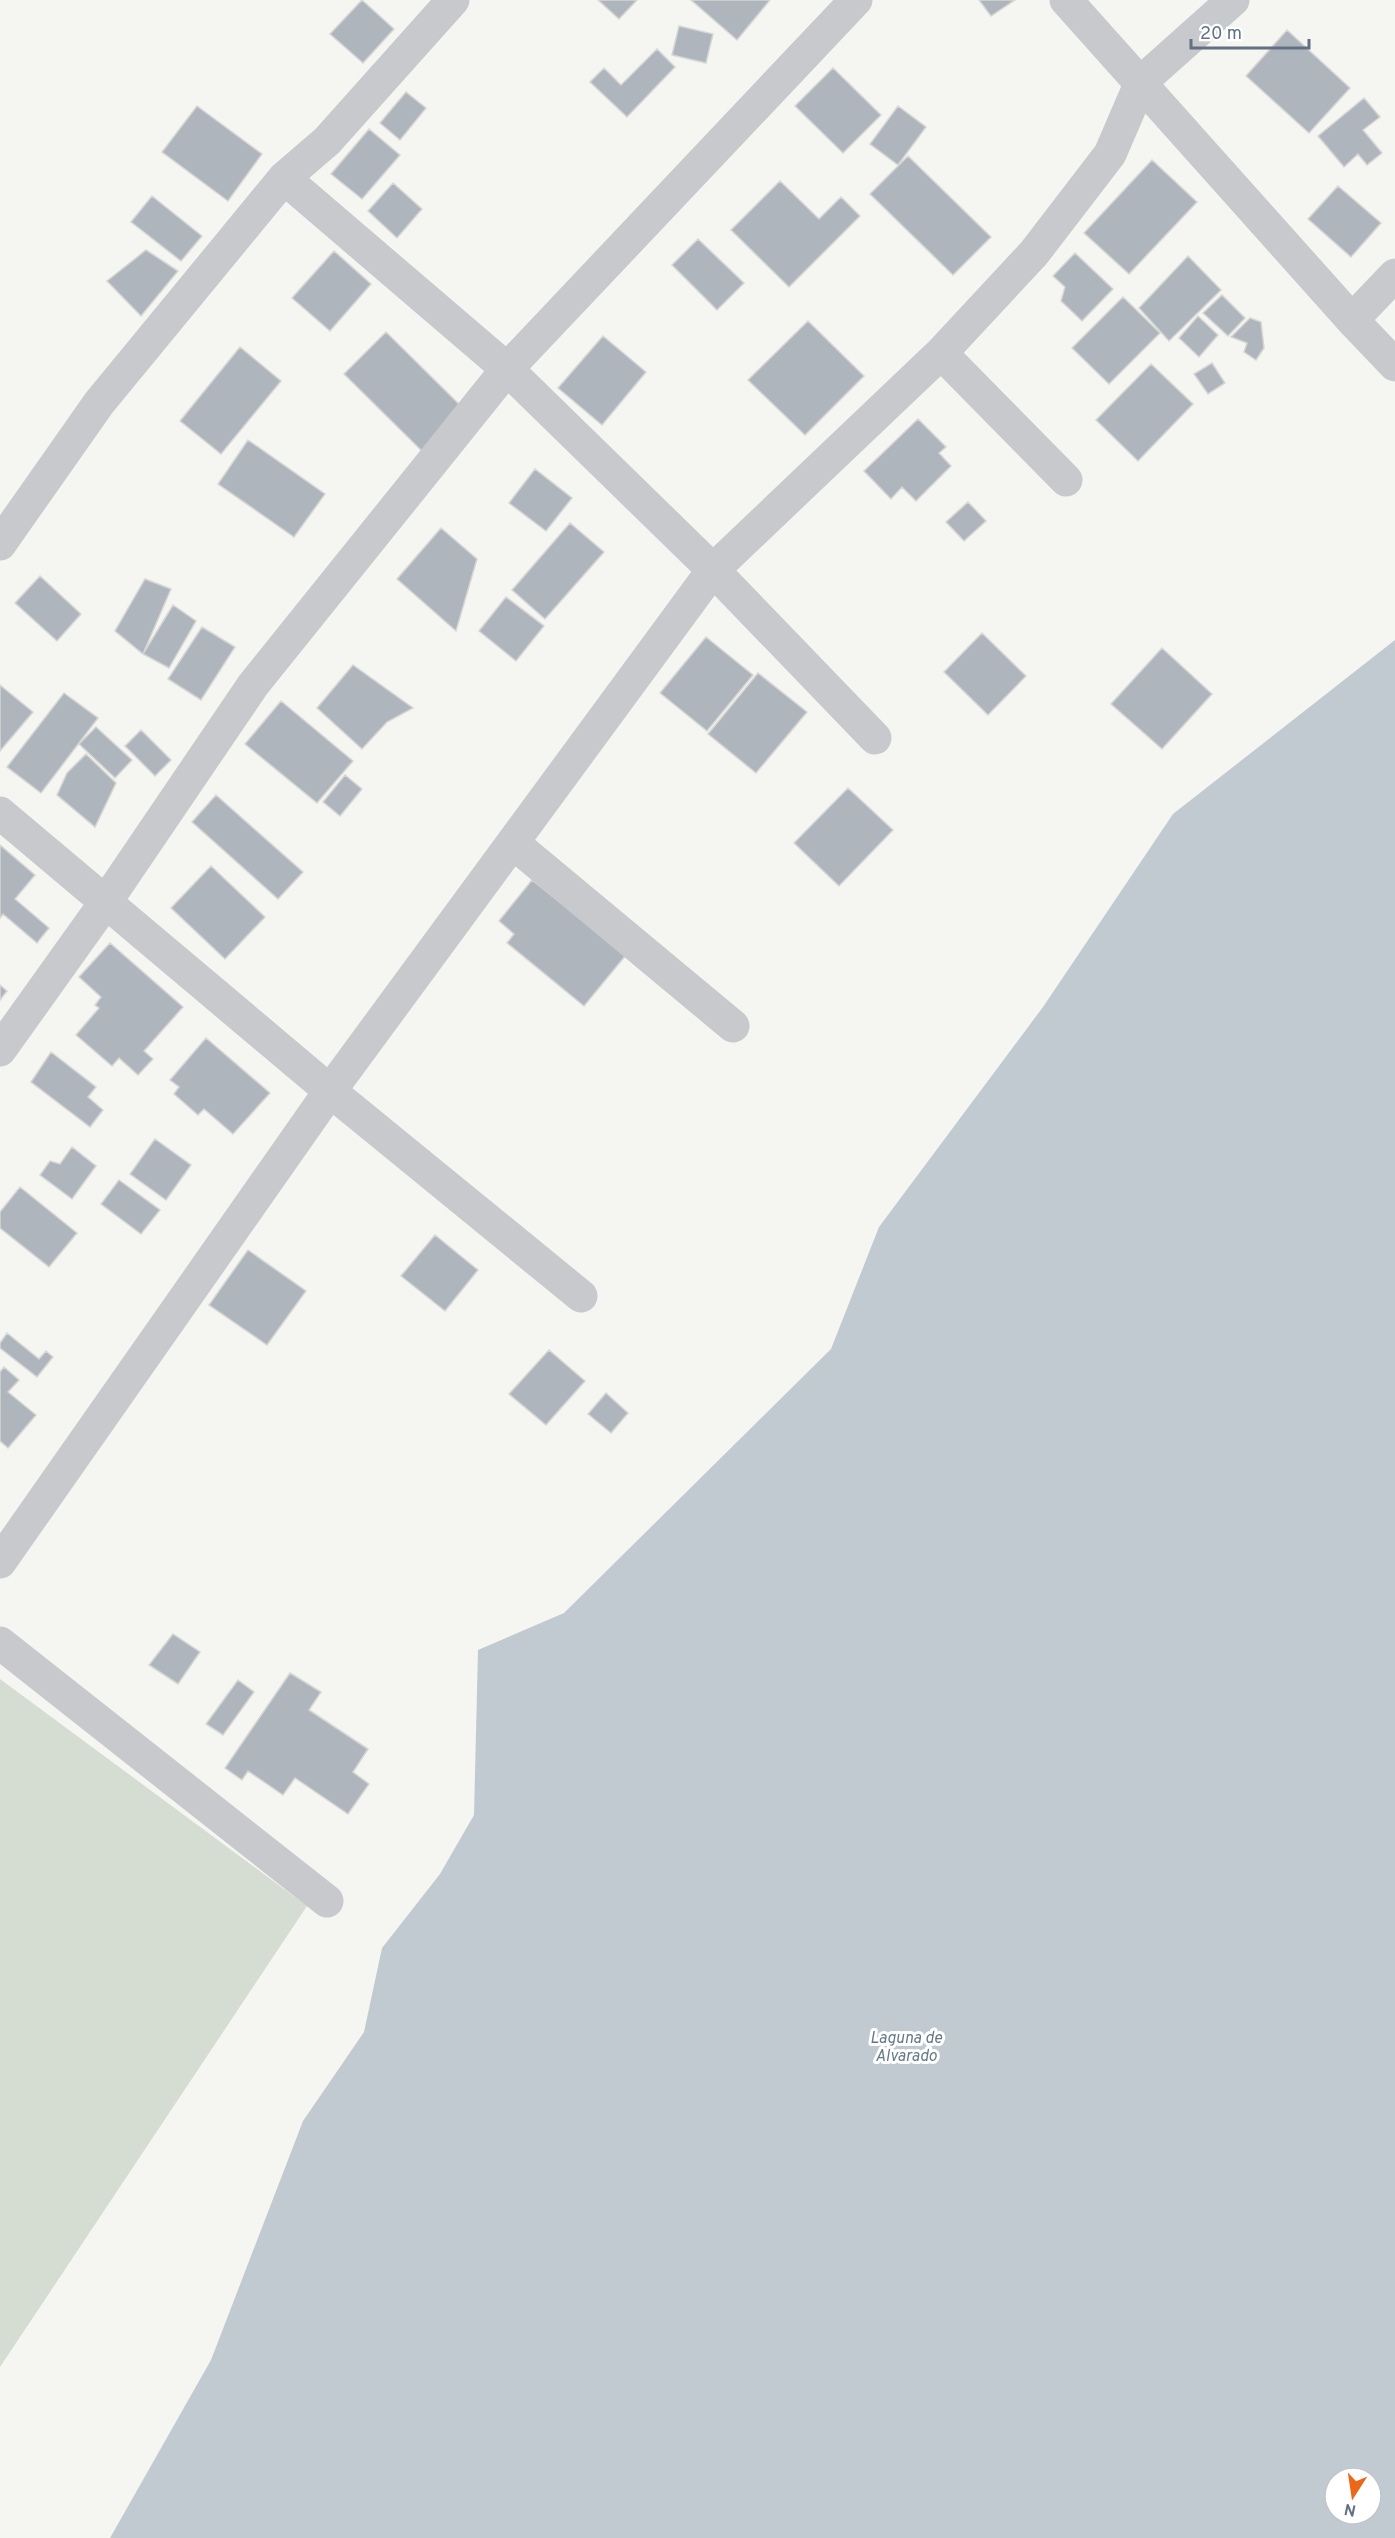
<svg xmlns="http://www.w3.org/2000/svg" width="1395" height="2538" font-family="Overpass,sans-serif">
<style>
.green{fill:#d5ddd2}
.water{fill:#c2cad1;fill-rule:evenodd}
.building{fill:#afb5bc;stroke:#d6d6d4;stroke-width:1.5}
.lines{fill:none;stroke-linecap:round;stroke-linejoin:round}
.minor{stroke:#c7c9cd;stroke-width:33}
.labels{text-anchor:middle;stroke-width:6;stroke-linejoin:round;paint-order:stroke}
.water-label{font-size:16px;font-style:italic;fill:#637988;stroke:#fff}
</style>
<rect width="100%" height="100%" fill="#f5f5f1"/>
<path class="green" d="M0 1679 307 1906 0 2367Z"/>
<path class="water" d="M1395 640V2538H110L211 2360 303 2121 364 2032 382 1948 440 1874 474 1815 478 1650 564 1613 831 1349 879 1227 1043 1007 1173 814ZM1335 2478H1371V2514H1335Z"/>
<path class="building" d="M362 0 394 29 363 63 330 34Z
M598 0H637L619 19Z
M691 0H770L737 40Z
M979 0H1015L991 16Z
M679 26 713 34 706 63 672 55Z
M1287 30 1350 88 1309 133 1246 76Z
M657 49 675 67 627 117 590 82 604 68 621 85Z
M833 68 881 115 843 153 795 106Z
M406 92 426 108 400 140 380 123Z
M1364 98 1380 117 1363 130 1382 153 1367 165 1358 154 1344 167 1318 136Z
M197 106 262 154 228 201 162 152Z
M898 106 926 127 898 165 870 144Z
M369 129 400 155 362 199 331 174Z
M908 156 991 237 953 275 870 194Z
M1152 160 1197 202 1129 274 1084 233Z
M780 181 819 219 841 197 860 216 789 287 731 230Z
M393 183 422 209 397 238 368 211Z
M1338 186 1381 223 1351 257 1308 219Z
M152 196 202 236 181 261 131 222Z
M698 239 744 283 717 310 672 265Z
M146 250 178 271 141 316 107 281Z
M334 251 371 284 330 331 292 298Z
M1075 253 1113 289 1082 321 1061 301 1065 287 1053 276Z
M1188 256 1221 290 1169 341 1139 308Z
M1222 295 1245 318 1228 336 1203 313Z
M1123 297 1160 333 1109 384 1072 348Z
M1198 316 1218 335 1199 357 1179 338Z
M1250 318 1261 322 1264 348 1256 360 1244 352 1247 343 1231 337Z
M808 321 864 376 805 435 748 380Z
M386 332 468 413 426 455 344 374Z
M603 336 646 372 602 425 558 388Z
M240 347 281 381 221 454 180 421Z
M1212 363 1225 383 1208 394 1194 374Z
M1151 364 1193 404 1138 461 1096 420Z
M918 419 946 447 939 453 951 466 916 501 902 487 891 499 864 471Z
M248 440 325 494 294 537 218 484Z
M535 469 572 498 546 531 509 503Z
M968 502 986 521 964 541 946 522Z
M570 523 604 552 545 619 512 590Z
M441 528 477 559 456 631 397 579Z
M40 576 81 614 57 641 15 603Z
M145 579 171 589 143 654 115 631Z
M506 597 544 626 516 661 479 631Z
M173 605 196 621 169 668 143 654Z
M202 627 235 647 201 700 168 679Z
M982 633 1026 676 988 715 944 672Z
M706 637 753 675 707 731 660 693Z
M1162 648 1212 694 1162 749 1111 704Z
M353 665 413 708 387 722 362 749 317 708Z
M758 673 807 712 756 773 708 734Z
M0 685 33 712 0 751Z
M64 693 98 718 41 793 7 767Z
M281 701 353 761 317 803 245 744Z
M96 727 132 760 115 778 79 744Z
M141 730 171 760 155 776 125 746Z
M86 754 116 783 95 827 57 795 67 773Z
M345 775 362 789 340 816 323 802Z
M848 788 893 830 839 886 794 843Z
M216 795 303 872 278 899 192 822Z
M0 845 35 875 15 899 49 928 37 943 3 914 0 918Z
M211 866 265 917 225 959 171 908Z
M532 880 626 955 584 1006 507 943 514 934 499 921Z
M110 943 183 1007 144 1051 153 1059 138 1075 119 1058 112 1066 76 1035 99 1008 95 1005 101 997 79 977Z
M0 985 7 991 0 1000Z
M206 1038 270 1093 233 1134 204 1109 198 1115 174 1094 179 1087 170 1080Z
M51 1052 96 1087 88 1097 103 1110 90 1127 31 1082Z
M155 1139 191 1165 166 1200 130 1174Z
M72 1147 96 1166 72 1199 40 1175 50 1161 60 1164Z
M119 1180 160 1210 141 1234 101 1204Z
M20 1187 77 1233 49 1267 0 1228V1212Z
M435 1235 478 1270 445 1311 401 1276Z
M248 1250 306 1291 267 1345 209 1305Z
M7 1333 39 1359 46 1351 53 1357 37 1377 0 1348V1343Z
M549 1350 585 1381 546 1425 509 1394Z
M4 1367 19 1380 8 1392 36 1415 8 1448 0 1441V1372Z
M606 1393 628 1413 611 1433 588 1414Z
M173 1634 200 1652 178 1684 149 1665Z
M290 1673 321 1692 309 1710 368 1749 353 1772 369 1784 348 1814 295 1778 283 1795 248 1771 242 1780 225 1768Z
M238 1680 254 1692 223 1735 206 1724Z"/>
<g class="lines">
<path class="minor" d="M1066 0 1352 320 1395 365
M284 178 507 369 713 570 875 738
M1352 320 1395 275
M941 353 1066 480
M0 544 99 403 284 178 327 141 453 0
M0 813 330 1091 581 1296
M513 843 733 1026
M0 1050 105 903 253 685 507 369 856 0
M0 1562 330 1091 713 570 941 353 1034 253 1110 154 1141 82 1233 0
M0 1643 327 1901"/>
</g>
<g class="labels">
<g class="water-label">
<text x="906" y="2043">Laguna de<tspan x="906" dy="18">Alvarado</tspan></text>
</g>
</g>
<g transform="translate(1353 2496) rotate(192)"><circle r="28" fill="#ffffff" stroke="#c0c6ce" stroke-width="1.5"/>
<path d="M0-4.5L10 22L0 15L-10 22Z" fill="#ed6719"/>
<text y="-9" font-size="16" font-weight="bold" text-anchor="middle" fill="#627084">N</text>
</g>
<path d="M1191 39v9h118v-9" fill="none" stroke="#627084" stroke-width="3"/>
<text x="1200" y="39" font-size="18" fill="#627084" stroke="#ffffff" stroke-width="4.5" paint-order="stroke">20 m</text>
</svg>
